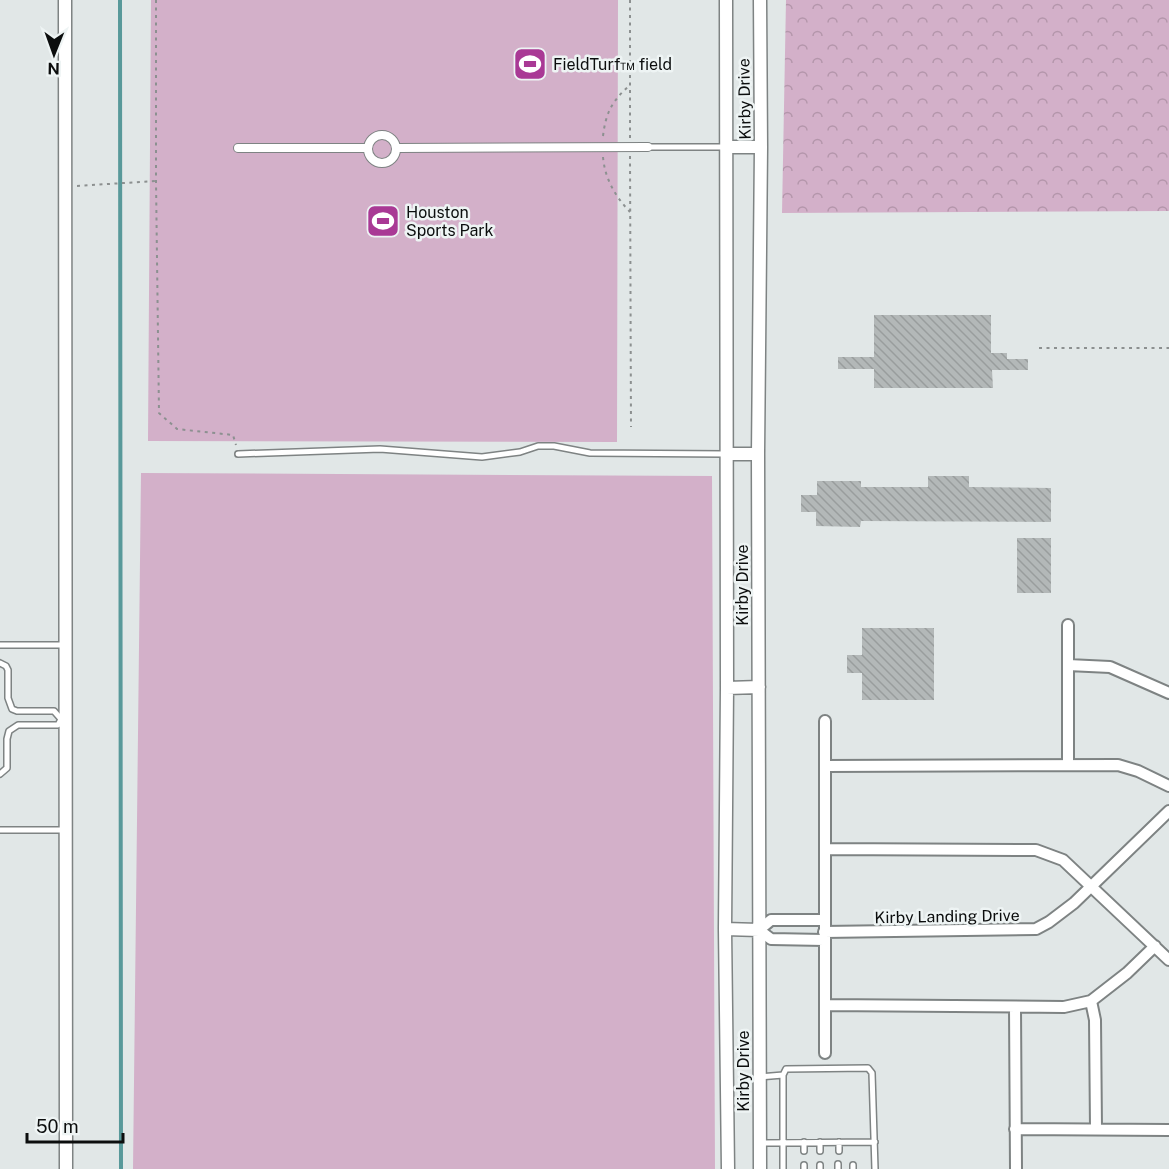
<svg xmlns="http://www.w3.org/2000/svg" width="1169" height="1169" font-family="'Public Sans',sans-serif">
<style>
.green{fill:#d3b0c9}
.forest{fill:url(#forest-crowns)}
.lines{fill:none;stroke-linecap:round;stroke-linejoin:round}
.stream{stroke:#58999a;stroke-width:4}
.building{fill:url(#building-back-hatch)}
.service-casing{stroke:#7e8383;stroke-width:8}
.pedestrian-casing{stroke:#7e8383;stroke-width:10}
.minor-casing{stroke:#7e8383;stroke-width:14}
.tertiary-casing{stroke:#7e8383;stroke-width:15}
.path{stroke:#8c9090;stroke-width:2;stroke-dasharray:3 4.5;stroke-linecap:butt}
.service{stroke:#fff;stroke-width:5}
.pedestrian{stroke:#fff;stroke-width:8}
.minor{stroke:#fff;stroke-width:10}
.tertiary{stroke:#fff;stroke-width:12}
.labels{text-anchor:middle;stroke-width:5;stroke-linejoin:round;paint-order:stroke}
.poi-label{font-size:16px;fill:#0c0e0e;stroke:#eef4f4;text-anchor:start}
.street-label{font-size:16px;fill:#0c0e0e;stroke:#eef4f4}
</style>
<defs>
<pattern id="forest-crowns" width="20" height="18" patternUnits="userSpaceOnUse" patternTransform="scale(1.5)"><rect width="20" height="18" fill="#d3b0c9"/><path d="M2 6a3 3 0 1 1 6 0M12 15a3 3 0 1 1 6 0" fill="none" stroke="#b496ab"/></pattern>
<pattern id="building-back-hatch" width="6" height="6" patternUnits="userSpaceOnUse" patternTransform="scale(1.5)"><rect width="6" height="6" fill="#b3b8b8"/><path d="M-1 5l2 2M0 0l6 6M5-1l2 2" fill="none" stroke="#999d9d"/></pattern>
</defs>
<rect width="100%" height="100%" fill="#e1e7e7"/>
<path class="green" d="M151 0H618L617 442 148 441Z
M141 473 712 476 715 1169H133Z"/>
<path class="forest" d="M786 0H1169V211L782 213Z"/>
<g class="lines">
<path class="stream" d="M120 0 121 1169"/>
</g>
<path class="building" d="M874 315H991V353H1007V359H1028V370H992L993 388H874V369H838V357H874Z
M928 476H969V487L1051 488V522L861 521 860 527 816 526V512H801V495H817V481H861V487H928Z
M1017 538H1051V593H1017Z
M862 628H934V700H862V673H847V655H862Z"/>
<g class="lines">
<defs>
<path id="service" d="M648 147H726
M238 454 380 449 482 457 520 452 538 446H554L590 453 725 454
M0 645H65
M0 663 6 666 8 670V698L12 709 17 711H54L61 719H65
M0 774 7 768V739L9 731 18 725H58L61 719
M0 830H65
M783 1075V1169
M760 1077 783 1075 786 1069 868 1068 872 1073 875 1169
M839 1142V1151
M761 1143 875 1142
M804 1151V1142
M820 1151V1142
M820 1165V1169
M853 1165V1169
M804 1169V1165
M838 1169V1164"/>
<path id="pedestrian" d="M368 149a14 14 0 1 1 28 0a14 14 0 1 1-28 0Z
M238 148H368
M397 148 648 147"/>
<path id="minor" d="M1068 665 1110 667 1169 693
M1068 765V625
M825 766 1118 765 1138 771 1169 786
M825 849 1036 850 1063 860 1169 960
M824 932 1036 929 1049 922 1074 903 1169 811
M824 940 771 939 759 930 771 920H825
M1091 1001 1095 1020 1096 1129
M825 1005 1064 1007 1091 1001 1127 973 1155 946
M1015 1007 1016 1169
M825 1053V721
M1015 1129 1169 1130"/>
<path id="tertiary" d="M65 0 66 1169
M726 0 727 688 725 929 728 1169
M760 0 761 147 758 454 760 1169
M726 147H761
M727 454H758
M727 688 759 687
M725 929 759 930"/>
</defs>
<use href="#service" class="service-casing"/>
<use href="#pedestrian" class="pedestrian-casing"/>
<use href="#minor" class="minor-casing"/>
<use href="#tertiary" class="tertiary-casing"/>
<path class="path" d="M156 0V181L159 413 177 429 233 435 236 445
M630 0V138
M603 136C606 112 612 101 630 85
M630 156 631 427
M603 157C605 179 615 196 630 212
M77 186 155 181
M1039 348H1169"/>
<use href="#service" class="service"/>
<use href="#pedestrian" class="pedestrian"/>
<use href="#minor" class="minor"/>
<use href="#tertiary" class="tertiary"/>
</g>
<defs>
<symbol id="stadium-square" viewBox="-11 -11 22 22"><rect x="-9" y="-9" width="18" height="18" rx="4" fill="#a93995" stroke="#eef4f4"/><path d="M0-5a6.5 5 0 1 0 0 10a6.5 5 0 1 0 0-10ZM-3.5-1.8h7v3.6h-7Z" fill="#fff"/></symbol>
</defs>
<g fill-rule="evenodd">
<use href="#stadium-square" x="511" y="45" width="38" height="38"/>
<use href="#stadium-square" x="364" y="202" width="38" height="38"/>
</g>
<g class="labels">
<g class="poi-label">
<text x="553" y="70">FieldTurf™ field</text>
<text x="406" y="218">Houston<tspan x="406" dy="18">Sports Park</tspan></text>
</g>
<g class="street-label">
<text transform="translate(744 99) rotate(-91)" y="6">Kirby Drive</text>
<text transform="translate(742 585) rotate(-90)" y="6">Kirby Drive</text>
<text transform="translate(947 916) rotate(-1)" y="6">Kirby Landing Drive</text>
<text transform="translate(743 1071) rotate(-90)" y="6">Kirby Drive</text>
</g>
</g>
<g transform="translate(54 54) rotate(181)" stroke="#eef4f4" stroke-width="4.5" paint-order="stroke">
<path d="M0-4.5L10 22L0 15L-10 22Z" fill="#0c0e0e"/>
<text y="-9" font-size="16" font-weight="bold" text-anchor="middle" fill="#0c0e0e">N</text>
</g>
<path d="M27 1133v9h96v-9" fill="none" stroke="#0c0e0e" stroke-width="3"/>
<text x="36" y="1133" font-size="18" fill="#0c0e0e" stroke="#eef4f4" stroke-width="4.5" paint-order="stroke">50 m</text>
</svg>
